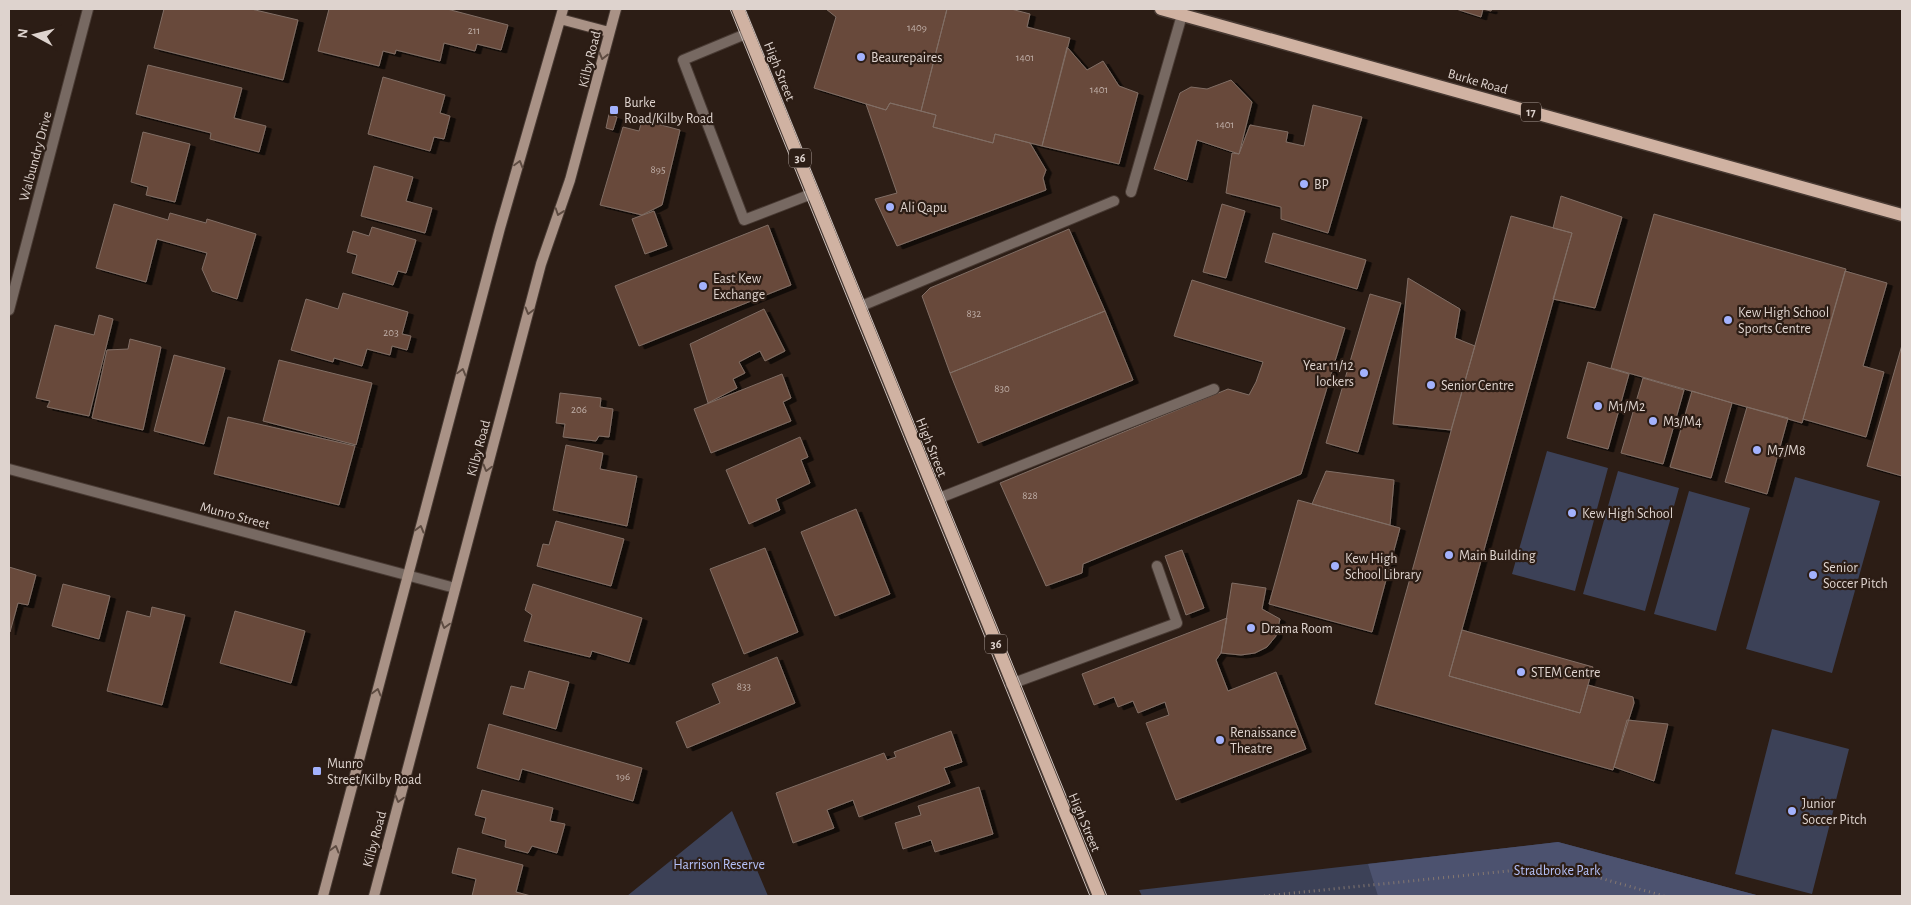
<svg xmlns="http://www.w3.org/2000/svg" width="1911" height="905" font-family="'Alegreya Sans',sans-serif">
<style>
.green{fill:#3c4157}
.forest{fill:#4c526f}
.building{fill:#67493a;stroke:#816e65;filter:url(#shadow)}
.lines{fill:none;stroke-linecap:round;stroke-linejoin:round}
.lane-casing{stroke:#483a33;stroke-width:12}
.street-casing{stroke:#483a33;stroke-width:12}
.secondary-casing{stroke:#483a33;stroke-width:12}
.primary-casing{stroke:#483a33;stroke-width:15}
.path{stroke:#857871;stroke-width:3;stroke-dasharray:1 4;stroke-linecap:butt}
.lane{stroke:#776962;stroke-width:10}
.street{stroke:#776962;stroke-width:10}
.secondary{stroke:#a99286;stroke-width:10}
.primary{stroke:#d0b2a2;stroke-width:12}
.tram{stroke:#cbbfba;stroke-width:1}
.oneway{stroke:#5e4c42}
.poi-dot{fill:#a3b2fd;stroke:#2c1d15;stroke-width:2}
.labels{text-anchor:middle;stroke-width:4.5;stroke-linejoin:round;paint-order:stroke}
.number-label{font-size:11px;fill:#c0b0a9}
.shield{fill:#2c1d15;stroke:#a99c96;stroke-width:1}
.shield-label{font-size:12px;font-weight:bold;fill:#ded3ce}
.poi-label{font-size:14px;fill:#ded3ce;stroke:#2c1d15;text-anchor:start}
.street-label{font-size:14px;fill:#ded3ce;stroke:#2c1d15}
.park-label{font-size:14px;fill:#b5c1f8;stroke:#2c1d15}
</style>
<defs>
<filter id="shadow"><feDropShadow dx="5.5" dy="3" stdDeviation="0" flood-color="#0009"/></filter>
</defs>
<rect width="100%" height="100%" fill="#2c1d15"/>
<path class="green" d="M1547 451 1608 468 1575 591 1512 574Z
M1618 471 1679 488 1645 611 1583 594Z
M1795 477 1880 501 1832 673 1746 649Z
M1689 491 1750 508 1716 631 1654 614Z
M1772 729 1849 749 1812 894 1735 874Z
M732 811 768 896H627Z
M1558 842 1760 896H1142L1139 890Z"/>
<path class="forest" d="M1558 842 1760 896H1378L1368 864Z"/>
<path class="building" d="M164 9H251L298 20 283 80 154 48Z
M329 9H447L508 25 501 50 477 44 475 51 444 43 440 61 396 50 395 54 383 51 379 66 318 51Z
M826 9H947L921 111 890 103 886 110 814 88 836 17Z
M947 9H1011L1030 14 1027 27 1070 38 1042 146 995 134 993 143 933 127 936 115 921 111Z
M1456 9H1492L1491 11 1483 9 1481 17Z
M1067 47 1087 70 1103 61 1119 86 1138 93 1119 164 1042 146Z
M148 65 242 88 234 118 266 126 259 152 210 139 211 133 136 114Z
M383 77 445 95 440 113 450 116 444 139 434 137 430 151 368 134Z
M1231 80 1252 102 1239 154 1197 140 1187 180 1154 169 1180 93 1191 87 1207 89Z
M890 103 936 115 933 127 993 143 995 134 1030 143 1046 170 1043 178 1046 190 897 246 875 199 897 193 866 104 886 110Z
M1313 105 1362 117 1328 233 1281 219V207L1226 193 1232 153 1239 154 1250 125 1288 132 1286 142 1304 146Z
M609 114 617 117 613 130 606 128Z
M642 120 680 130 662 205 642 215 600 205 623 127 639 131Z
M143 132 190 144 175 202 146 195 148 187 131 182Z
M374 166 413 177 406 201 432 208 425 233 361 216Z
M1561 196 1622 217 1595 308 1553 299 1572 233 1553 228Z
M114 204 168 220 170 213 206 223 207 219 256 234 237 299 212 291 202 269 207 253 157 239 146 282 96 268Z
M1222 204 1245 211 1226 278 1203 272Z
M654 211 667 246 645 254 632 219Z
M1654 214 1846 269 1802 423 1611 368Z
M1511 216 1572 233 1449 676 1580 713 1588 685 1633 697 1634 703 1613 770 1375 704Z
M768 225 791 285 639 346 615 286Z
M372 227 416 240 406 273 398 271 393 285 352 273 357 255 347 252 353 231 369 236Z
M1069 229 1105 311 950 373 922 296 930 288Z
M1273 233 1366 260 1357 289 1265 262Z
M1845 271 1887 283 1863 366 1884 372 1866 437 1803 419Z
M1408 278 1460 309 1455 338 1475 346 1451 430 1393 424Z
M1192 280 1345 328 1301 474 1083 564 1082 573 1046 586 1000 483 1228 389 1249 395 1256 382 1263 362 1174 336Z
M343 293 408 312 402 334 411 336 407 350 392 346 390 355 367 349 362 366 334 358 333 362 291 350 306 299 338 309Z
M1370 294 1401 303 1358 452 1326 443Z
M764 309 785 351 765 361 760 351 739 362 745 373 733 379 737 388 708 403 690 344Z
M1105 311 1133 380 978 443 950 373Z
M99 315 113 319 89 416 47 407 50 401 36 398 55 325 94 335Z
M130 339 161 347 143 430 92 418 107 350 128 349Z
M1902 345V476L1867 466Z
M174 355 225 368 204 444 154 431Z
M279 360 372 383 356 445 263 421Z
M1588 362 1629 374 1608 449 1567 438Z
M782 374 791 398 783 402 791 421 711 453 694 409Z
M1643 378 1684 390 1663 464 1621 453Z
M1692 391 1732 403 1711 478 1670 467Z
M560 393 601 398 600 407 613 409 609 437 599 436 596 441 563 437 565 424 556 423Z
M1747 407 1788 418 1767 494 1725 482Z
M228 417 355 446 339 505 214 474Z
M800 437 808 457 801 460 810 483 776 499 780 510 749 524 726 470Z
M566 445 603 453 600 469 637 476 627 526 553 510Z
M1326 471 1394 480 1390 525 1312 504Z
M1298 500 1400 528 1372 632 1269 604Z
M856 509 890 594 835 616 801 532Z
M556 521 624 539 611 586 537 566 543 544 549 545Z
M765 548 798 632 744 654 710 569Z
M1182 550 1204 608 1186 615 1165 556Z
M9 567 36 575 28 605 18 603 10 632Z
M1232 583 1266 588 1262 609 1280 619 1276 636 1267 647 1255 653 1241 655 1221 653Z
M63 584 110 596 99 639 52 626Z
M533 584 642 618 629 662 592 651 590 657 524 641 532 615 525 610Z
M152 607 185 615 162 705 107 691 127 611 150 617Z
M235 611 305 631 291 683 220 663Z
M1227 618 1221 653 1216 660 1228 691 1276 672 1306 749 1176 800 1146 723 1169 715 1165 702 1138 713 1133 701 1118 707 1114 697 1094 705 1082 674Z
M1462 630 1593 667 1580 713 1449 676Z
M777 657 795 703 687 748 676 722 720 703 712 684Z
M529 671 569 682 556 729 503 714 511 686 524 689Z
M1627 720 1668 724 1654 781 1614 767Z
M489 724 642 768 633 801 522 769 519 780 477 768Z
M951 731 962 762 944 768 950 783 859 817 853 800 827 810 834 828 793 843 776 793 884 753 887 760 896 757 894 752Z
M979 787 993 834 935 852 931 840 903 849 895 823 921 815 918 806Z
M482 790 553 808 550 821 565 824 557 853 532 846 528 853 505 847 506 840 482 833 486 818 475 815Z
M458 848 523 865 516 892 531 896H472L476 879 452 873Z"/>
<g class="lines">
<defs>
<path id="lane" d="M748 33 683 60 744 220 814 193
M1131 192 1182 15
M859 307 1114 201
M937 499 1214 389
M1011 684 1177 623 1157 566"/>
<path id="street" d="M9 310 88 9
M9 469 455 588"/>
<path id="secondary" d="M560 19 609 32
M323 896 500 228 563 9
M374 896 541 264 570 180 616 9"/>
<path id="primary" d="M738 9 1099 896
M1161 9 1902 215"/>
</defs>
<use href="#lane" class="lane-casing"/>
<use href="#street" class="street-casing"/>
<use href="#secondary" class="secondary-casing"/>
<use href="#primary" class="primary-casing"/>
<path class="path" d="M1264 896 1557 866 1664 896"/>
<use href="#lane" class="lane"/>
<use href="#street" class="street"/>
<use href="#secondary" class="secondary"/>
<use href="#primary" class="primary"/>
<path class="tram" d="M730 9 1090 896
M745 9 1107 896"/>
</g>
<defs><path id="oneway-chevron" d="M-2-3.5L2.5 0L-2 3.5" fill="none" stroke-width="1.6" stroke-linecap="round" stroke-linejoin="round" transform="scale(1.25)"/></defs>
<g class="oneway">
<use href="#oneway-chevron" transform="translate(603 56) rotate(104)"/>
<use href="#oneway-chevron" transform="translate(519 164) rotate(-74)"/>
<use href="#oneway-chevron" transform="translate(559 212) rotate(109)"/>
<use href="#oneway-chevron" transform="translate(529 311) rotate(105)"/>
<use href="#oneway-chevron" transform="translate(462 372) rotate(-75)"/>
<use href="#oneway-chevron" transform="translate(487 468) rotate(105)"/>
<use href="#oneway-chevron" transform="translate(420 529) rotate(-75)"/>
<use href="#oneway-chevron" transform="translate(445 625) rotate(105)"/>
<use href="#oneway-chevron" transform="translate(377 692) rotate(-75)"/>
<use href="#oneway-chevron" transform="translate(399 799) rotate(105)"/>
<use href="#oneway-chevron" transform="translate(335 849) rotate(-75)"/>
</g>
<g class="poi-dot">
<circle cx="861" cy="57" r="5"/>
<rect x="609" y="105" width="10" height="10" rx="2.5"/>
<circle cx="1304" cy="184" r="5"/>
<circle cx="890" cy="207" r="5"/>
<circle cx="703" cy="286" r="5"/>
<circle cx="1728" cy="320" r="5"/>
<circle cx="1364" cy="373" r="5"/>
<circle cx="1431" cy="385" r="5"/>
<circle cx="1598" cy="406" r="5"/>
<circle cx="1653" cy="421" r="5"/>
<circle cx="1757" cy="450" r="5"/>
<circle cx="1572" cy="513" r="5"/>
<circle cx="1449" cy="555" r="5"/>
<circle cx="1335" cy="566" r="5"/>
<circle cx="1813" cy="575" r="5"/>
<circle cx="1251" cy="628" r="5"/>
<circle cx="1521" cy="672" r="5"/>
<circle cx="1220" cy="740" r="5"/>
<rect x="312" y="766" width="10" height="10" rx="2.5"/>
<circle cx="1792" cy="811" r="5"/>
</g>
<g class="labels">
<g class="number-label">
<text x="917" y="31">1409</text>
<text x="474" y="34">211</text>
<text x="1025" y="61">1401</text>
<text x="1099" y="93">1401</text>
<text x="1225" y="128">1401</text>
<text x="658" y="173">895</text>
<text x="974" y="317">832</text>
<text x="391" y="336">203</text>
<text x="1002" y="392">830</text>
<text x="579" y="413">206</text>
<text x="1030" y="499">828</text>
<text x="744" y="690">833</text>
<text x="623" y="780">196</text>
</g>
<g class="shield">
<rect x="1521" y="102.5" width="20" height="19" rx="4"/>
<rect x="789" y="148.5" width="22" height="19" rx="4"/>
<rect x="985" y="634.5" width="22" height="19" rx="4"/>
</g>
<g class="shield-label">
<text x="1531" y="116">17</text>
<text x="800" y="162">36</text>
<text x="996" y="648">36</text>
</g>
<g class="poi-label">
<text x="871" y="62">Beaurepaires</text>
<text x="624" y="107">Burke<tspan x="624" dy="16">Road/Kilby Road</tspan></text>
<text x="1314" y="189">BP</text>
<text x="900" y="212">Ali Qapu</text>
<text x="713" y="283">East Kew<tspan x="713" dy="16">Exchange</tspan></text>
<text x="1738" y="317">Kew High School<tspan x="1738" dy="16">Sports Centre</tspan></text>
<text x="1354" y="370" text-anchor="end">Year 11/12<tspan x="1354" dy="16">lockers</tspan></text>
<text x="1441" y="390">Senior Centre</text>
<text x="1608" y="411">M1/M2</text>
<text x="1663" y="426">M3/M4</text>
<text x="1767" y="455">M7/M8</text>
<text x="1582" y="518">Kew High School</text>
<text x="1459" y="560">Main Building</text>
<text x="1345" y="563">Kew High<tspan x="1345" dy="16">School Library</tspan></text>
<text x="1823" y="572">Senior<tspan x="1823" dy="16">Soccer Pitch</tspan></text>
<text x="1261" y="633">Drama Room</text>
<text x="1531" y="677">STEM Centre</text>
<text x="1230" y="737">Renaissance<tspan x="1230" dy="16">Theatre</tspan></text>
<text x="327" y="768">Munro<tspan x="327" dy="16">Street/Kilby Road</tspan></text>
<text x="1802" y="808">Junior<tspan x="1802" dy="16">Soccer Pitch</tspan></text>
</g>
<g class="street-label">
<text transform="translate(589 59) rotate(-76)" y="5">Kilby Road</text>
<text transform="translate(780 71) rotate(68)" y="5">High Street</text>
<text transform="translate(1478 81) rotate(16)" y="5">Burke Road</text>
<text transform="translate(35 156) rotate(-75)" y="5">Walbundry Drive</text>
<text transform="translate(932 447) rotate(68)" y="5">High Street</text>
<text transform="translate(478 448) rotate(-75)" y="5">Kilby Road</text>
<text transform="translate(235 515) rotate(15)" y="5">Munro Street</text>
<text transform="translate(1085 822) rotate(67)" y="5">High Street</text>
<text transform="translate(374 839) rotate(-75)" y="5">Kilby Road</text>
</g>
<g class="park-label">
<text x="719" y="869">Harrison Reserve</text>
<text x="1557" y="875">Stradbroke Park</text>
</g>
</g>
<rect width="1911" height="905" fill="none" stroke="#ded3ce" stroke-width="20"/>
<g transform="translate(35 35) rotate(277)" stroke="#2c1d15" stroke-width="4" paint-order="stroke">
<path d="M0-4L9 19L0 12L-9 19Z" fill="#ded3ce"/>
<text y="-8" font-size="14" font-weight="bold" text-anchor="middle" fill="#ded3ce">N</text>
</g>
</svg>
